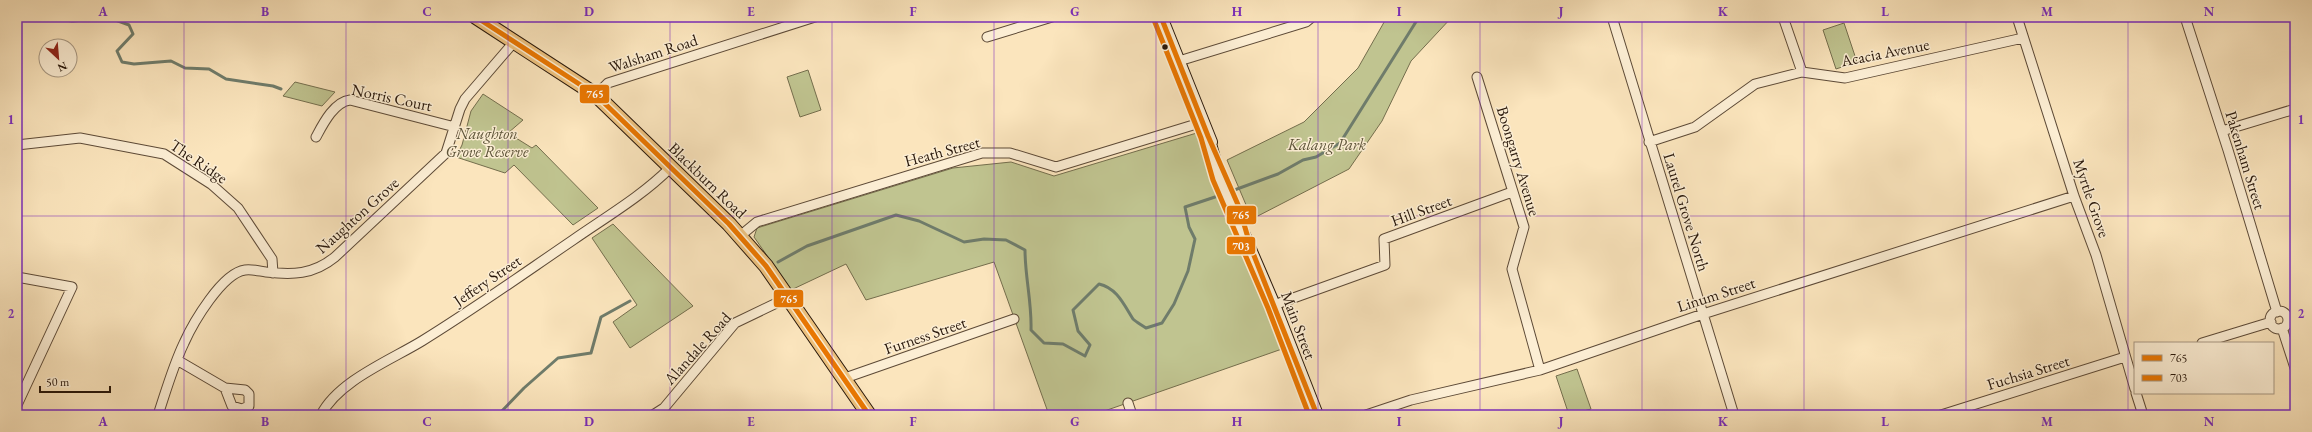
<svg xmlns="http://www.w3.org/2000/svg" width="2312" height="432" font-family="'EB Garamond',serif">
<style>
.green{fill:#c0c490;stroke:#746e4d}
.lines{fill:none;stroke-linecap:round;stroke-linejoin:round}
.stream{stroke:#6f7c6b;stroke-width:3}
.street-casing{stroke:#5d4a37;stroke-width:11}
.secondary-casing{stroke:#28170a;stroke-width:14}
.primary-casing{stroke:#28170a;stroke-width:16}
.street{stroke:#fceed4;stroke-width:9}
.secondary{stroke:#fceed4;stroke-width:12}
.primary{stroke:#eec27e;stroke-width:14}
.bus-1-casing{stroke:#fceed4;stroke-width:8}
.bus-2-casing{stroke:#fceed4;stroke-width:8}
.bus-1{stroke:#ea7701;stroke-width:5}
.bus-2{stroke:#ea7701;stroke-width:5}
.grid{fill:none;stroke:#7b2cbf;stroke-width:1;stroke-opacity:0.55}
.bus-dot{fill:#28170a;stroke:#fceed4;stroke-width:1.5}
.labels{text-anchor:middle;stroke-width:3;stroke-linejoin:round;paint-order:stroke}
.street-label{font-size:16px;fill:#28170a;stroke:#fceed4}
.park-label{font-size:16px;font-style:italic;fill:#5d5439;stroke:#fceed4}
.line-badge{stroke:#fceed4;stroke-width:1.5}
.badge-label{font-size:11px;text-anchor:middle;font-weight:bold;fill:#fff}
.neatline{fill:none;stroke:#7b2cbf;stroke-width:1.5}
.grid-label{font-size:13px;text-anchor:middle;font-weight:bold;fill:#7b2cbf}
</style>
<rect width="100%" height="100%" fill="#fbe5bd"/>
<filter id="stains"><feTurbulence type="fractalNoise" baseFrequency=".005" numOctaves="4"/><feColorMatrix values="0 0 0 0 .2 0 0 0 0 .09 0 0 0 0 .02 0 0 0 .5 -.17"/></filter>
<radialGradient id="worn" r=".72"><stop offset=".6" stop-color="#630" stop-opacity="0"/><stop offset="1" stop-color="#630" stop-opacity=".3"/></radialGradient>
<path class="green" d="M1387 17H1452L1411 61 1382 121 1349 169 1252 219 1227 160 1304 122 1358 68Z
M1762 17H1836L1769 19Z
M1844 23 1857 62 1836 69 1823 30Z
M808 70 821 110 800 117 787 77Z
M295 82 335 92 322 106 283 96Z
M483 94 523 120 508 133 532 148 536 145 598 208 573 225 514 165 505 173 456 157 462 145 471 111Z
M1200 132 1282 349 1093 415H1049L994 262 866 300 846 264 791 290 754 237 757 228 953 168 1011 162 1054 176Z
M613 224 693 306 630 348 613 322 637 305 592 238Z
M1577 369 1591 409 1569 415 1556 376Z"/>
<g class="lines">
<path class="stream" d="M54 18 72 21 110 18 129 25 133 34 117 51 122 62 134 64 171 61 185 68 209 69 226 79 273 86 281 89
M1229 192 1278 174 1303 160 1316 157 1340 143 1419 17
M778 262 807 246 896 215 919 221 964 242 984 239 1006 240 1025 250C1025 277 1032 303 1031 330L1044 343 1063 344 1085 356 1090 345 1078 331 1073 310 1099 284C1117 288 1124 305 1133 319 1136 322 1142 325 1146 328L1162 323 1174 304 1188 271 1195 239 1189 227 1185 207 1224 194
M498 415 524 388 558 358 591 353 601 317 630 301"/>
<defs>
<path id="street" d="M1612 17 1734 415
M1783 17 1802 72
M2017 17 2074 196 2096 255 2135 389
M2185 17 2228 150 2277 312
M987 37 1052 17
M1179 61 1306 22 1312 17
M1477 77 1524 227 1512 269 1540 370
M596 95 608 83 815 17
M2222 131 2295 109
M316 137C323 124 334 102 350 100L455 127
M1649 142 1695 127 1755 84 1802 72 1845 78 2023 38
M17 145 80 138 164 154 211 184 238 208 272 259 273 273
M740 236 757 222 982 153H1010L1056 167 1203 122
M17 277 72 287 17 405
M1274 305 1385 265 1384 239 1512 192
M2270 320a9 9 0 1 1 18 0a9 9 0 1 1-18 0Z
M2282 328 2295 368
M2202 343 2271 322
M177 360 225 388 245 390 249 394V406L242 409 232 406 225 388
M845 378 1014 319
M2136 393 2143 415
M1128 403 1132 415
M158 415C166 391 173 366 184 343 193 323 222 273 245 270 252 269 259 271 266 272 292 275 313 275 335 257L446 153 460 109 465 99 514 42
M321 415C338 381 391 360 422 341 474 309 523 274 573 240 606 217 642 196 670 168
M653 415 664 408 735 323 789 297
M1366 415 1411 400 1540 370 1703 314 2074 196
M1941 415 2125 357"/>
<path id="secondary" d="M1161 17 1211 142
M1208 136 1219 177 1274 305 1317 415"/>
<path id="primary" d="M476 17 596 95 729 224 766 266 869 415"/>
</defs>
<use href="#street" class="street-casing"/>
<use href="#secondary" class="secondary-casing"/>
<use href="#primary" class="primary-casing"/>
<use href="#street" class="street"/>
<use href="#secondary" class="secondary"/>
<use href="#primary" class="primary"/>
<defs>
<path id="bus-1" d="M476 17 596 95 729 224 766 266 869 415
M1161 17 1208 136 1239 207 1251 248 1317 415"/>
<path id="bus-2" d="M1154 20 1201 138 1213 180 1268 308 1309 415"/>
</defs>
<use href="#bus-1" class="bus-1-casing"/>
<use href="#bus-2" class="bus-2-casing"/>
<use href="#bus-1" class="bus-1"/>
<use href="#bus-2" class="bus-2"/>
</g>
<path class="grid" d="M184 17V415M346 17V415M508 17V415M670 17V415M832 17V415M994 17V415M1156 17V415M1318 17V415M1480 17V415M1642 17V415M1804 17V415M1966 17V415M2128 17V415M17 216H2295"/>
<circle class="bus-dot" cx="1165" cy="47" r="3.5"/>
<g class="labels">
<g class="street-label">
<text transform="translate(1885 52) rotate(-11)" y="6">Acacia Avenue</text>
<text transform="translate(653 53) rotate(-18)" y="6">Walsham Road</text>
<text transform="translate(392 97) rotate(12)" y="6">Norris Court</text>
<text transform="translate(942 151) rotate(-15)" y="6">Heath Street</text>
<text transform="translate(2246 160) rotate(73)" y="6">Pakenham Street</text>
<text transform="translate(199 161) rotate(34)" y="6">The Ridge</text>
<text transform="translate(1519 161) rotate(73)" y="6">Boongarry Avenue</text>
<text transform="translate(708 180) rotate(44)" y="6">Blackburn Road</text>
<text transform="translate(2092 198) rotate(71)" y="6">Myrtle Grove</text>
<text transform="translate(1421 210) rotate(-20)" y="6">Hill Street</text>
<text transform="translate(1687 212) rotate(73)" y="6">Laurel Grove North</text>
<text transform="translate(357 215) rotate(-42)" y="6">Naughton Grove</text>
<text transform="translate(487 280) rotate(-34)" y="6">Jeffery Street</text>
<text transform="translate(1716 294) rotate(-18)" y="6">Linum Street</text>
<text transform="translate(1299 325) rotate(69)" y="6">Main Street</text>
<text transform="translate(925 335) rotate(-19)" y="6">Furness Street</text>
<text transform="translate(697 348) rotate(-48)" y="6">Alandale Road</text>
<text transform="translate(2028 372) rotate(-17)" y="6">Fuchsia Street</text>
</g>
<g class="park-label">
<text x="487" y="139">Naughton<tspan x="487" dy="18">Grove Reserve</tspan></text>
<text x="1327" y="150">Kalang Park</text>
</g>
</g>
<g class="line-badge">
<rect x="579" y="84" width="31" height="20" rx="4" fill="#ea7701"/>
<rect x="1226" y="205" width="31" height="20" rx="4" fill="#ea7701"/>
<rect x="1226" y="236" width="30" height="19" rx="4" fill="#ea7701"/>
<rect x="773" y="289" width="31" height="19" rx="4" fill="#ea7701"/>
</g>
<g class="badge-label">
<text x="595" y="98">765</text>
<text x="1241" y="219">765</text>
<text x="1241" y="250">703</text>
<text x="789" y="303">765</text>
</g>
<rect width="2312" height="432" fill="none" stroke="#fbe5bd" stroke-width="44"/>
<rect x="2134" y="342" width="140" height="52" fill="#fceed4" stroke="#a79883"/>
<rect x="2142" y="355" width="20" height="6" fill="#ea7701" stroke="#a79883"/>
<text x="2170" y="362" font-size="12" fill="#28170a">765</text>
<rect x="2142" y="375" width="20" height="6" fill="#ea7701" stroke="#a79883"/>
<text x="2170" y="382" font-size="12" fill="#28170a">703</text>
<g transform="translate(58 58) rotate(154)"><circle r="19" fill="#fceed4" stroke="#a79883"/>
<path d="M0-3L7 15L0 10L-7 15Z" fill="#8f2418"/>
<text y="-6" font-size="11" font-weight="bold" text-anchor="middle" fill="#28170a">N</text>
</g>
<path d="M40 386v6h70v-6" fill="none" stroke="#28170a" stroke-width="2"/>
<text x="46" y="386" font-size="12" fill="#28170a" stroke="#fceed4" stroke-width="3" paint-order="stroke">50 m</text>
<rect x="22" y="22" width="2268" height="388" class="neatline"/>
<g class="grid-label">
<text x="103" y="16">A</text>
<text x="265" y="16">B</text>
<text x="427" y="16">C</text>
<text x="589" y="16">D</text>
<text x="751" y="16">E</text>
<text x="913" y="16">F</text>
<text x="1075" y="16">G</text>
<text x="1237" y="16">H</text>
<text x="1399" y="16">I</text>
<text x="1561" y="16">J</text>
<text x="1723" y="16">K</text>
<text x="1885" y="16">L</text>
<text x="2047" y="16">M</text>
<text x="2209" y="16">N</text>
<text x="11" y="124">1</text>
<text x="2301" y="124">1</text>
<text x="11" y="318">2</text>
<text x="2301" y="318">2</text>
<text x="103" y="426">A</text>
<text x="265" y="426">B</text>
<text x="427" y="426">C</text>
<text x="589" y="426">D</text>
<text x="751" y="426">E</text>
<text x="913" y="426">F</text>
<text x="1075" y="426">G</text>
<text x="1237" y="426">H</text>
<text x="1399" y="426">I</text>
<text x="1561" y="426">J</text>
<text x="1723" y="426">K</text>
<text x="1885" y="426">L</text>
<text x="2047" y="426">M</text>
<text x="2209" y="426">N</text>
</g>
<rect width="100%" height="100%" filter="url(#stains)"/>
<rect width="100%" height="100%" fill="url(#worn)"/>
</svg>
